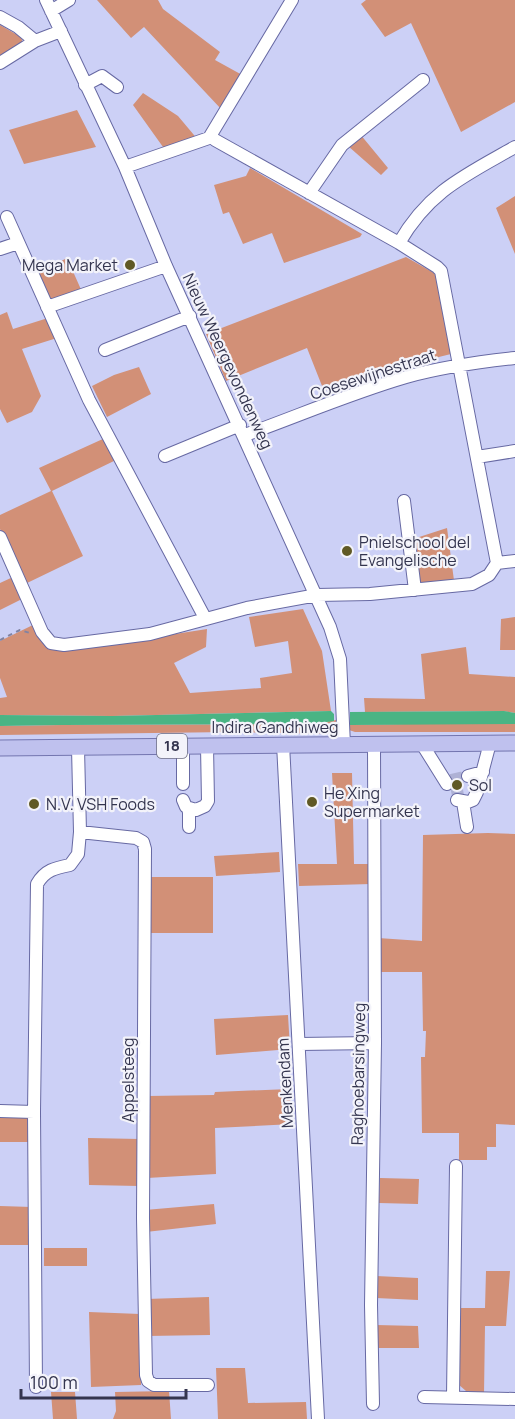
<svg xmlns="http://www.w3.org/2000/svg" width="515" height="1419" font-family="Manrope,sans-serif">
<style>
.green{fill:#d29077}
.water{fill:#4ab484}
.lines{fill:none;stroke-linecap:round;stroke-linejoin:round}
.minor-tunnel{stroke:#aeb1d5;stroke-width:12;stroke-dasharray:12 6;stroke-linecap:butt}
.minor-casing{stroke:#6769a3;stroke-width:14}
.major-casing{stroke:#7375af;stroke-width:17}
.path{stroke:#8183a3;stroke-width:2;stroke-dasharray:4.5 4.5;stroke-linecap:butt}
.minor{stroke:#fff;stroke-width:12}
.major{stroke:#bfc1ee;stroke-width:15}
.poi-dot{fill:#605925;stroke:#f3f3fa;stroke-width:2}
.labels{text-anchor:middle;stroke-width:4.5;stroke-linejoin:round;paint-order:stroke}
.shield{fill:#f3f3fa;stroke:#6d6e82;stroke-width:1.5}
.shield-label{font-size:15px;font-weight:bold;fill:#34354f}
.poi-label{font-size:16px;fill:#34354f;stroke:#f3f3fa;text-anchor:start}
.street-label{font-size:16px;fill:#34354f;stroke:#f3f3fa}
</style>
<rect width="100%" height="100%" fill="#ccd0f6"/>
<path class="green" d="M97 0H158L163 9 220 52 215 60 244 76 222 110 144 27 131 38Z
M366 0H515V102L461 132 411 23 385 37 361 4Z
M0 25 21 37 23 43 0 61Z
M143 93 178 116 199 141 168 154 133 105Z
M77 110 96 147 24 164 9 130Z
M360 134 388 168 381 175 348 146Z
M250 168 362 234 360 237 284 263 272 233 243 244 229 212 223 214 214 185 246 176Z
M515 196V254L496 208Z
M406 257 434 273 437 278 451 354 386 370 324 391 307 348 226 381 206 334Z
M67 258 83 294 51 302 34 275Z
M7 312 13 329 48 318 57 338 22 349 41 396 32 412 7 423 0 409V315Z
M139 367 151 394 107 417 92 386 114 375Z
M105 438 116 460 52 491 83 556 25 584 0 529V515L51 491 39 468Z
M447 528 455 588 418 589 413 539Z
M13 577 24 598 0 610V583Z
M303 609 322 651 331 711 112 716 0 715V698L7 697 0 678V641L35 624 46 644H112L207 629 206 647 174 663 190 693 261 688 260 678 292 673 288 641 255 647 249 617Z
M515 617V650H500L501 619Z
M466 647 469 674 515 677V713L503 711 365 712 364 698 425 699 421 654Z
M336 720V729L333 734 230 732 0 735V726L62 725 312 724Z
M462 723 515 724V732H355L349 730 350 725Z
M332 773H352L354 864H371V884L299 886 298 864H337Z
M488 833 515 834V1125L496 1124V1147H487V1160H459V1133H422L421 1057H425L426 1031H423L422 972H378V938L422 941 423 835Z
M279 852 280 872 216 876 214 856Z
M146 877H213V933H146Z
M288 1015 290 1049 216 1055 214 1019Z
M289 1089 293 1124 215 1128 216 1174 147 1178 148 1096 214 1095 215 1092Z
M0 1115 29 1116 31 1142H0Z
M88 1138 140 1139 139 1186 89 1185Z
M380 1178 419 1179 418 1204 379 1203Z
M214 1204 216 1224 146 1232 145 1210Z
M0 1206 32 1207V1245H0Z
M44 1248H87V1266H44Z
M486 1271H510L506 1326H485L484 1394 466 1391 458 1384 456 1308H485Z
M376 1276 418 1278V1300L376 1298Z
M209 1297 210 1335 147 1336 146 1299Z
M89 1312 140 1314 141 1385 91 1387Z
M376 1325 418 1326 419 1348H376Z
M245 1368 248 1403 306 1402 307 1419H218L216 1368Z
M169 1391 171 1419H113L116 1411 115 1392Z
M51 1392H75L77 1419H53Z"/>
<path class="water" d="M331 711 334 714V721L312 724 62 725 0 726V715L112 716Z
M504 711 515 713V724L350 725V712Z"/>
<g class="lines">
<path class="minor-tunnel" d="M451 780 468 776
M451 791 471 787"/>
<defs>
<path id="minor" d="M46 0 125 167 166 266 330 627 340 659 344 745
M51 11 69 0
M0 17 18 27 35 41
M0 63 35 41 61 31
M85 85 102 76 117 87
M125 167 209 138 292 0
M309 193 342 145 423 80
M7 217 89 400 205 618
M399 243C429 191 464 176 515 147
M0 249 18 243
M47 307 166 266
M105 350 190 316
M245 435C298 416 351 393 406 377 442 367 478 362 515 358
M165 456 240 425
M477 457 515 451
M404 501 415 590
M0 537 42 632 51 643 64 645 150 634 247 608 317 595 370 594 472 584 489 575 497 563 441 271 437 267 399 243 215 140
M497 563 515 561
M283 744 318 1419
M422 744 447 784
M468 776 483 772
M183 784V746
M183 800 186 807 196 810 205 806 208 801 207 746
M457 800 468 802 473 800 477 792 490 743
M463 802 467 827
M189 827V809
M80 832 136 838 143 842 145 849 143 1218 146 1375 148 1381 154 1385H208
M299 1044 375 1043
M0 1111 34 1112
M36 1387 34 1112 37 884C45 870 55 868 70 865L78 854 80 832 78 748
M424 1397 515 1399
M453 1397 456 1166
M373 1404 371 1305 375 1043 374 745"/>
<path id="major" d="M0 748 515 743"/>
</defs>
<use href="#minor" class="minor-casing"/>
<use href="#major" class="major-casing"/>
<path class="path" d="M0 640 20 630 30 633"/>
<use href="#minor" class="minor"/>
<use href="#major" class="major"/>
</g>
<g class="poi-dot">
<circle cx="130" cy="265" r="6"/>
<circle cx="347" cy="551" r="6"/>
<circle cx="457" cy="785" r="6"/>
<circle cx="312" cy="802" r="6"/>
<circle cx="34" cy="804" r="6"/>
</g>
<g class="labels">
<rect class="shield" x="157" y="734" width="30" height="24" rx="4.5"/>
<g class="shield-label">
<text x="172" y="751">18</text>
</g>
<g class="poi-label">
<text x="118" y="271" text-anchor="end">Mega Market</text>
<text x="359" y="548">Pnielschool del<tspan x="359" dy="18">Evangelische</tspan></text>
<text x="469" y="791">Sol</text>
<text x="324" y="799">He Xing<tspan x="324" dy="18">Supermarket</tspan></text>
<text x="46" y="810">N.V. VSH Foods</text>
</g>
<g class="street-label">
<text transform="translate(228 361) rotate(65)" y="6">Nieuw Weergevondenweg</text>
<text transform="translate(373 374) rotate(-18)" y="6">Coesewijnestraat</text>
<text x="275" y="733">Indira Gandhiweg</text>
<text transform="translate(358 1074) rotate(-89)" y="6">Raghoebarsingweg</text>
<text transform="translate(128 1080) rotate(-90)" y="6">Appelsteeg</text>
<text transform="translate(285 1083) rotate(-93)" y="6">Menkendam</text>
</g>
</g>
<path d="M21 1389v9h165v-9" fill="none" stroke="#34354f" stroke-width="3"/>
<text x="30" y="1389" font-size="18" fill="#34354f" stroke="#f3f3fa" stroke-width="4.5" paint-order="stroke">100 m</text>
</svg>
